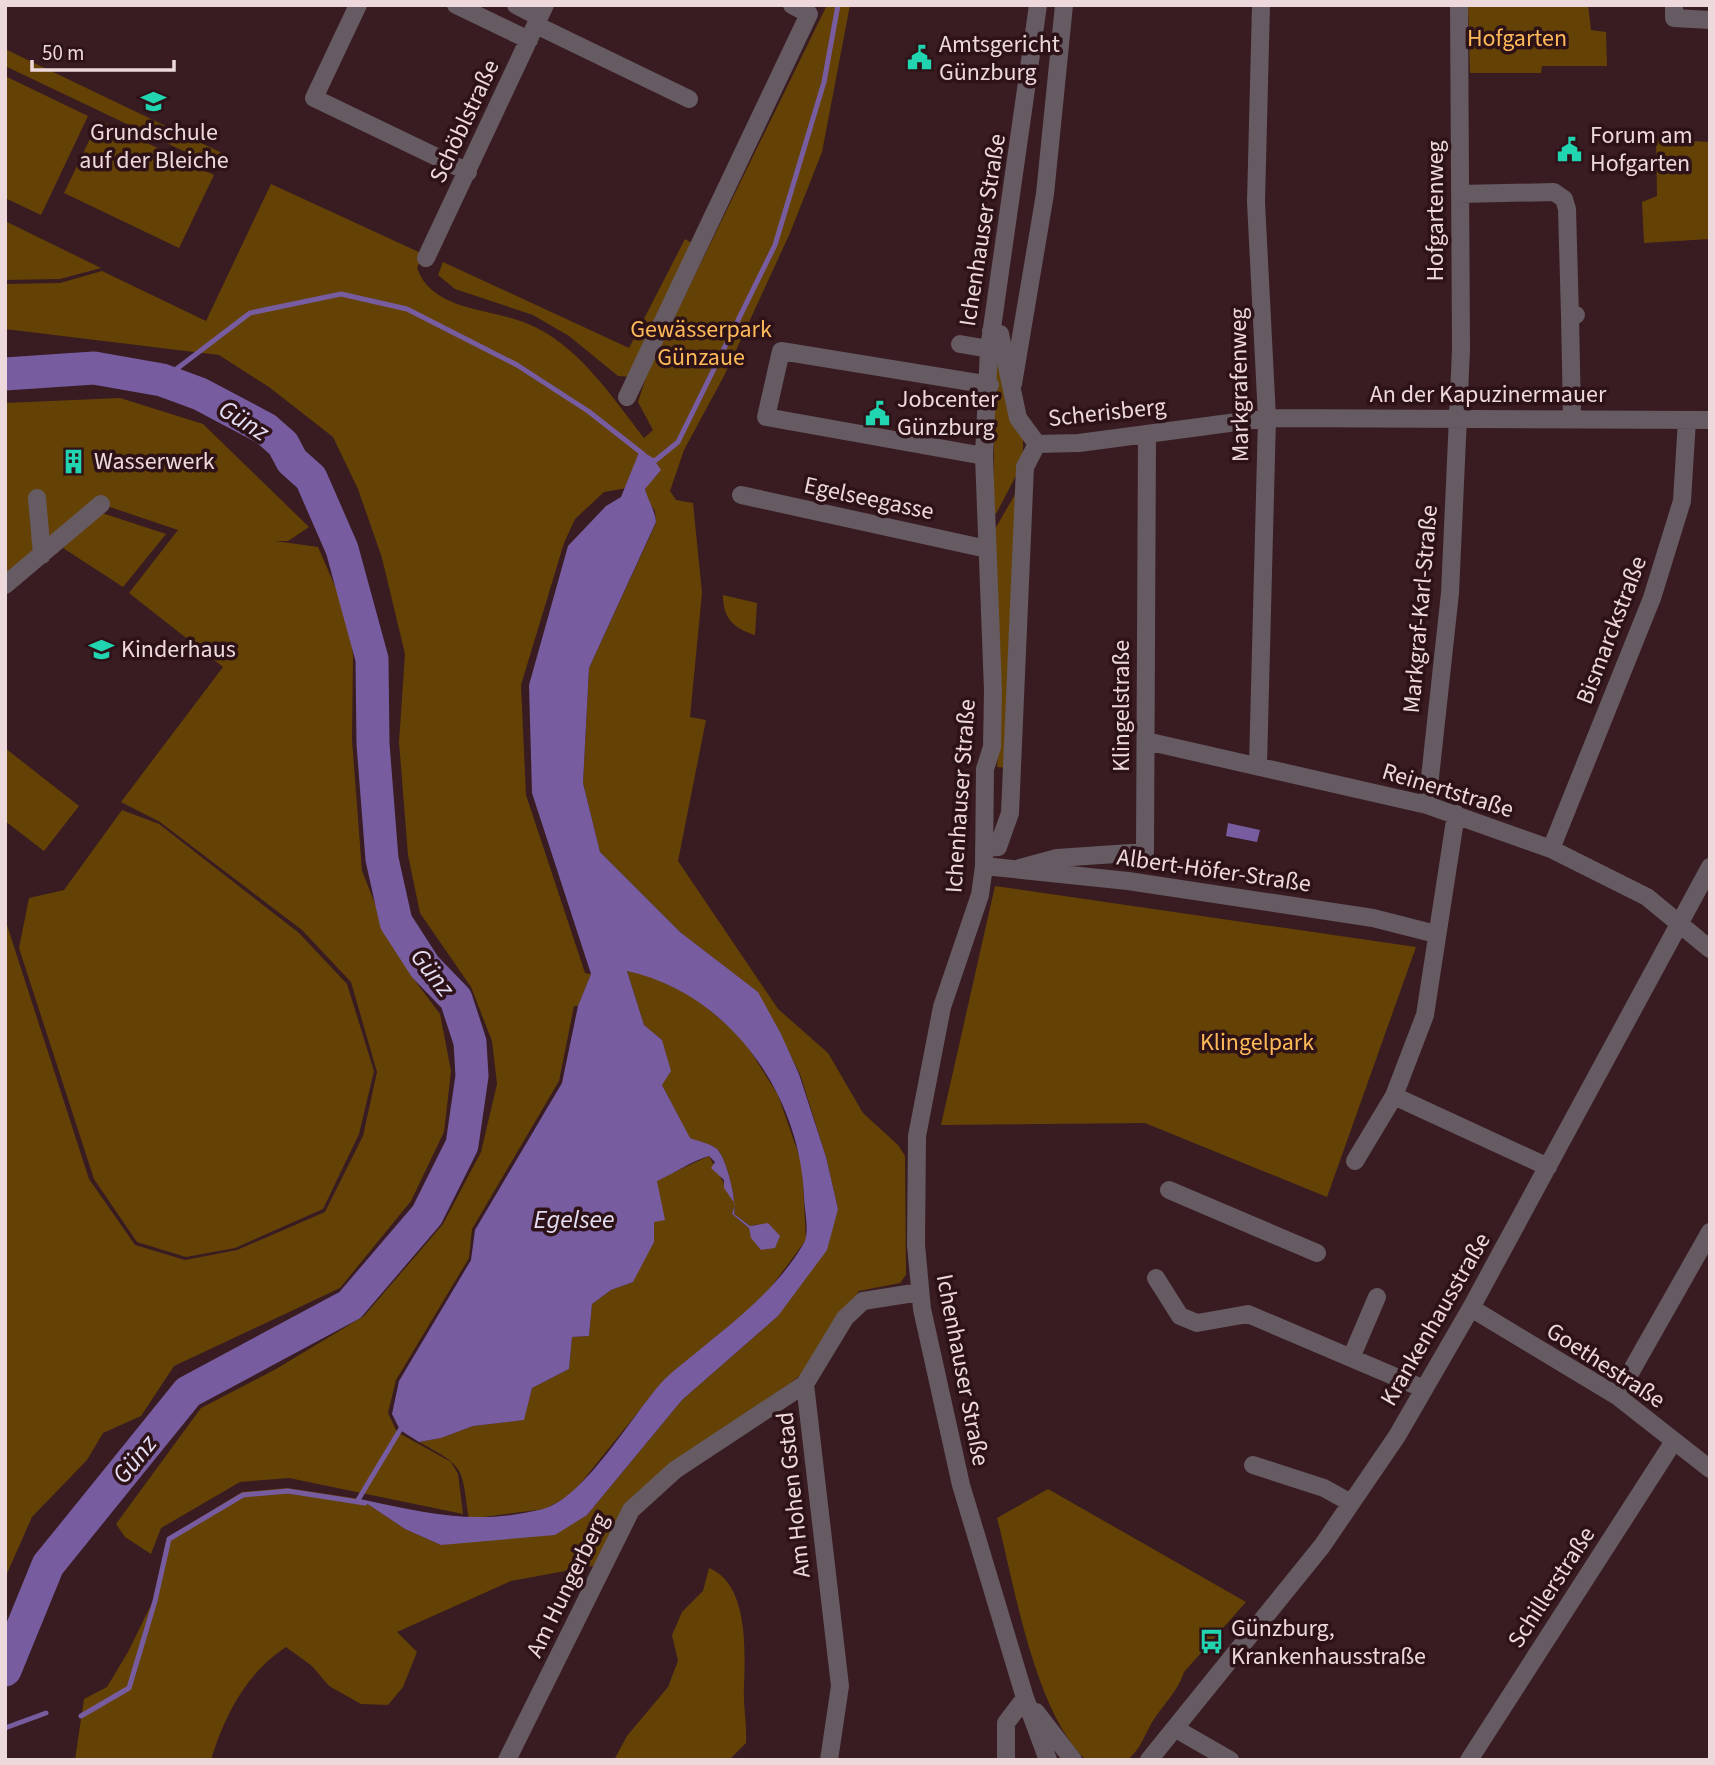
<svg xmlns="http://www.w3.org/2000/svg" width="1715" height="1765" font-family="'Source Sans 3',sans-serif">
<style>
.green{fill:#644206}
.water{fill:#775ca0}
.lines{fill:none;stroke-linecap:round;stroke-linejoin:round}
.stream{stroke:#775ca0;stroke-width:5}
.river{stroke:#775ca0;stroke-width:33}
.minor{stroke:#665a63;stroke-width:18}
.labels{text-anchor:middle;stroke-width:7;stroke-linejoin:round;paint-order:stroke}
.park-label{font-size:24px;fill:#feba58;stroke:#2d1218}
.poi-label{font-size:24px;fill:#edd9dc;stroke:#2d1218;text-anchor:start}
.street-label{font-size:24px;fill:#edd9dc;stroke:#2d1218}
.water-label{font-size:26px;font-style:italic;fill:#e4def2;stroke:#2d1218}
</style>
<rect width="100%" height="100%" fill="#381c21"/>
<path class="green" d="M827 5H850L822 152 790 233 725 374 684 450 670 491 676 500 693 503 702 593 690 717 706 720 678 861 778 1009 828 1053 863 1113 898 1145 905 1156 906 1275 900 1283 859 1291 806 1371 640 1497 603 1564 511 1581 397 1632 417 1652 403 1687 388 1705 361 1704 329 1686 312 1666 286 1647C247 1672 224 1716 211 1760H75L84 1699 107 1687 128 1652 153 1601 167 1538 242 1492 287 1488 360 1499 405 1529 441 1545 587 1515 682 1400 778 1316 838 1209 826 1157 800 1074 758 993 680 932 600 852 583 783 589 668 656 523 655 511 647 500 640 450 627 488 604 492 575 519 564 543 521 685 526 795 585 973 591 974 578 1006H574L559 1081 472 1229 469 1258 396 1380 388 1413 397 1432 451 1462 458 1474 463 1514 289 1478 240 1482 161 1528 151 1554 125 1537 116 1524 201 1408 276 1369 364 1316 443 1224 481 1152 497 1084 492 1041 471 987 420 913 408 855 399 742 405 654 382 558 358 489 333 437 269 387 219 355 5 329V284L60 283 102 271 206 321 271 184 423 254 417 268C432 311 489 308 526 323 577 343 612 397 644 438L653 430 638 402 648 371Z
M1468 5H1588L1591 30 1606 32 1607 66H1542L1541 73H1470Z
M5 49 222 153 215 166 5 66Z
M5 76 88 116 41 215 5 198Z
M99 120 214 175 179 248 64 193Z
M1656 139 1710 142V239L1644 243 1642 202 1657 196Z
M5 221 101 268 60 279 5 280Z
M685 239 692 243 633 377 618 376 569 336 533 315 455 289 438 275 443 262 629 348Z
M995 362 1001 363 1023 439V462L996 514H993Z
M120 398 203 424 309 527 288 541H275L318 547 349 618 353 656 352 740 362 871 384 926 410 974 440 1014 451 1071 444 1132 411 1201 340 1288 174 1366 141 1416 103 1433 87 1460 32 1517 5 1578V919L89 1179 135 1245 185 1260 237 1250 325 1212 363 1136 377 1072 351 982 302 930 160 822 121 802 223 667 129 593 178 530 101 504 5 585V403Z
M1021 484 1008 768 997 767 1000 723 995 529Z
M102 513 166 534 123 587 63 548Z
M723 595 757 603 755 635C733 628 723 618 723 595Z
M5 748 79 806 44 851 5 821Z
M122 810 159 824 299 933 347 984 374 1071 359 1134 323 1209 235 1248 186 1257 137 1242 94 1179 19 948 29 898 64 890Z
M995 886 1416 947 1327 1197 1145 1123 941 1125Z
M627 971 649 976 691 995 741 1036 778 1095 802 1164 806 1240 763 1298 663 1381 572 1494 545 1509 469 1519C461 1467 467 1468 419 1442L441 1438 473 1426 523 1420 532 1388 569 1369 572 1337 589 1336 592 1304 611 1290 633 1282 654 1222 657 1180 709 1156 735 1204 732 1214 749 1228 758 1224 750 1226 734 1214C737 1202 727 1159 717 1149 711 1144 698 1141 690 1139L662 1085V1040L644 1025Z
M1048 1489 1246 1602 1184 1672C1177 1694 1159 1708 1149 1728 1141 1743 1140 1748 1128 1760H1086C1034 1710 1015 1587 997 1518Z
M709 1568C749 1584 745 1652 744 1687 743 1706 747 1724 746 1743L729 1760H614L627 1736 668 1687 678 1661 672 1635 682 1612 703 1591Z"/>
<path class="water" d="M640 450 653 458 661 470 645 489C648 501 655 510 656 522L589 668 583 783 600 852 680 932 758 992 781 1034 799 1074 826 1157 838 1209 827 1250 778 1316 682 1400 587 1515 555 1535 441 1545 405 1529 360 1499C426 1513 475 1526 543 1509 583 1499 632 1416 661 1383 671 1372 685 1362 697 1352 736 1320 778 1288 804 1243 810 1232 804 1208 804 1196 800 1094 729 993 627 971L644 1025 662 1040 671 1071 662 1085 690 1138C698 1141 711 1144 717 1149 727 1159 737 1202 734 1214L750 1226 768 1223 780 1236 775 1248 761 1250 751 1238 749 1228 732 1214 735 1204 724 1188V1180L711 1168 715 1162 709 1156C691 1161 675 1173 657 1181L665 1220 654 1222V1242L633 1282 611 1290 592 1304 589 1336 572 1337 569 1369 532 1388 524 1420 473 1426 441 1438 419 1442 400 1430 392 1414 399 1381 471 1260 475 1230 562 1083 578 1006 591 974 532 793 529 685 568 546 606 506 621 497Z
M1228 823 1260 830 1257 842 1226 836Z"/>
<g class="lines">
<path class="stream" d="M162 380 250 313 341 294 407 309 517 365 588 411 643 454
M648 461 656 460 678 442 775 245 824 82 838 5
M358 1500 400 1430
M81 1716 129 1688 155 1601 169 1539 243 1495 288 1491 365 1503
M5 1728 46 1713"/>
<path class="river" d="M5 374 94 368 162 380 200 394 266 429 283 444 292 461 311 478 342 549 372 659 373 744 382 859 396 922 425 967 456 999 470 1042 472 1076 462 1145 427 1215 350 1305 188 1392 48 1565 5 1670"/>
<path class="minor" d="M358 5 314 98 468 172
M456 5 529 40
M516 5 539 17
M1038 5 989 349 984 456 993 690 992 747 985 769 984 866 980 895 942 1007 917 1136 916 1245 922 1309 961 1485 1025 1698 1048 1760
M1674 5V18L1710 20
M536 25 689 99
M1460 194 1554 192 1564 199 1567 209 1570 315
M426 258 545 5
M991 331 1000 334 1018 418 1037 444 1079 443 1267 418 1710 420
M960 344 989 349
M1013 384 1045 194 1064 5
M627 397 809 14 792 5
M1572 418 1570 315H1576
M984 456 766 417 781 351 990 385
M741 495 987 549
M37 498 42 555
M5 585 101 504
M1146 741 1427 805 1551 849 1647 897 1710 949
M1258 765 1267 418 1256 202 1261 5
M1427 805 1450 593 1458 417 1461 349 1459 5
M984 848 998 847 1010 813 1025 467 1037 444
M1551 849 1652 598 1682 501 1687 420
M984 866 1128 881 1373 918 1436 934
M1020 868 1057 858 1145 852 1147 434
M1394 1096 1548 1167
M1355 1161 1394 1096 1425 1015 1456 814
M1169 1190 1317 1253
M1156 1278 1180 1316 1197 1323 1248 1314 1424 1389
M1471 1308 1617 1396 1710 1469
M1351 1358 1377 1297
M1617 1396 1710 1232
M1253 1465 1324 1488 1351 1503
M1036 1712 1073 1760
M1176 1729 1230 1760
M507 1760 631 1510 675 1470 805 1384
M829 1760 840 1686 805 1384 845 1318 863 1301 920 1292
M1006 1760V1723L1025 1698
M1149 1760 1322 1546 1397 1436 1471 1308 1710 867
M1469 1760 1674 1441"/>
</g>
<defs>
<symbol id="civic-bare" viewBox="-9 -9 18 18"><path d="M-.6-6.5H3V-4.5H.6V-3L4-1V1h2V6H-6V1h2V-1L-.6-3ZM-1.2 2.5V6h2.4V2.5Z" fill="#20d5b0" stroke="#2d1218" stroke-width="2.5" paint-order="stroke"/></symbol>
<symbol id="school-bare" viewBox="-9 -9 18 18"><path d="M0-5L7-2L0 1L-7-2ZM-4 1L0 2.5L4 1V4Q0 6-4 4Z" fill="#20d5b0" stroke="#2d1218" stroke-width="2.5" paint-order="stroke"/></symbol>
<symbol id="building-bare" viewBox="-9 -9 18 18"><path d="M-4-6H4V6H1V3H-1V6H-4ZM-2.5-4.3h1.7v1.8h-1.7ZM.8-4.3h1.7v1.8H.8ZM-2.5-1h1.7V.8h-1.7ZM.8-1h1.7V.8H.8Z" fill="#20d5b0" stroke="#2d1218" stroke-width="2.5" paint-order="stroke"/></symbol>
<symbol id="bus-bare" viewBox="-9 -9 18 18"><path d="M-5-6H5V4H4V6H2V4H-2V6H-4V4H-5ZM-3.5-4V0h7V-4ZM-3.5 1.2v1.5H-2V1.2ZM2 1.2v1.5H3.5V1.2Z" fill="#20d5b0" stroke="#2d1218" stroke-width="2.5" paint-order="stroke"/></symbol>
</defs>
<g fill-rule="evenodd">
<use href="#civic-bare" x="902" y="40" width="35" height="35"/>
<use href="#school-bare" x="136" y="84" width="35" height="35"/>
<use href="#civic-bare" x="1552" y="132" width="35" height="35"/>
<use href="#civic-bare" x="860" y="396" width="35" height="35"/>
<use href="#building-bare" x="56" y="444" width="35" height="35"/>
<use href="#school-bare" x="84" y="632" width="35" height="35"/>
<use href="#bus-bare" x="1194" y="1624" width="35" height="35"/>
</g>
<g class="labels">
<g class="park-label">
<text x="1517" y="46">Hofgarten</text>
<text x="701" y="337">Gewässerpark<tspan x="701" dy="28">Günzaue</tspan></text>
<text x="1257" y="1050">Klingelpark</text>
</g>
<g class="poi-label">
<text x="939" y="52">Amtsgericht<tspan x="939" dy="28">Günzburg</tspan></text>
<text x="154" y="140" text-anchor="middle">Grundschule<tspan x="154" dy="28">auf der Bleiche</tspan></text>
<text x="1590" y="143">Forum am<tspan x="1590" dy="28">Hofgarten</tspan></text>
<text x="897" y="407">Jobcenter<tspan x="897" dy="28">Günzburg</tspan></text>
<text x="94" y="469">Wasserwerk</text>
<text x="121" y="657">Kinderhaus</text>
<text x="1231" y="1636">Günzburg,<tspan x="1231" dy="28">Krankenhausstraße</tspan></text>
</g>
<g class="street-label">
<text transform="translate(464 121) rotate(-65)" y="8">Schöblstraße</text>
<text transform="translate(1435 211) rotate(-90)" y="8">Hofgartenweg</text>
<text transform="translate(982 230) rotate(-81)" y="8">Ichenhauser Straße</text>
<text transform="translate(1239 385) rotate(-91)" y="8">Markgrafenweg</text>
<text x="1488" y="402">An der Kapuzinermauer</text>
<text transform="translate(1107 412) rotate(-6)" y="8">Scherisberg</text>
<text transform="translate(869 498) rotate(12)" y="8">Egelseegasse</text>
<text transform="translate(1420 609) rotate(-85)" y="8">Markgraf-Karl-Straße</text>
<text transform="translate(1611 630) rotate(-69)" y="8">Bismarckstraße</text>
<text transform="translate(1121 706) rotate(-90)" y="8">Klingelstraße</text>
<text transform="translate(1448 790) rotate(17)" y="8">Reinertstraße</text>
<text transform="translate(960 796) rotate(-86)" y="8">Ichenhauser Straße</text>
<text transform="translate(1214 870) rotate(8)" y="8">Albert-Höfer-Straße</text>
<text transform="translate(1435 1319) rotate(-60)" y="8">Krankenhausstraße</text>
<text transform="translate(1606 1365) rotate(33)" y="8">Goethestraße</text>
<text transform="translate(963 1370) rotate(79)" y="8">Ichenhauser Straße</text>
<text transform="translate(793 1495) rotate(-96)" y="8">Am Hohen Gstad</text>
<text transform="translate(567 1585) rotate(-64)" y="8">Am Hungerberg</text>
<text transform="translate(1551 1587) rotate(-57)" y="8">Schillerstraße</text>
</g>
<g class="water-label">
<text transform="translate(244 420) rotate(32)" y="9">Günz</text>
<text transform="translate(433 972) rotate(52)" y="9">Günz</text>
<text x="574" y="1228">Egelsee</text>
<text transform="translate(134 1459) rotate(-51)" y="9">Günz</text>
</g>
</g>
<rect width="1715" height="1765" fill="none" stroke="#edd9dc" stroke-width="14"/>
<path d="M32 60v10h142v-10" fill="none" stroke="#edd9dc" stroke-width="3.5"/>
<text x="42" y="60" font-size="21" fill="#edd9dc" stroke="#2d1218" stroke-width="5" paint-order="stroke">50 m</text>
</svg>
